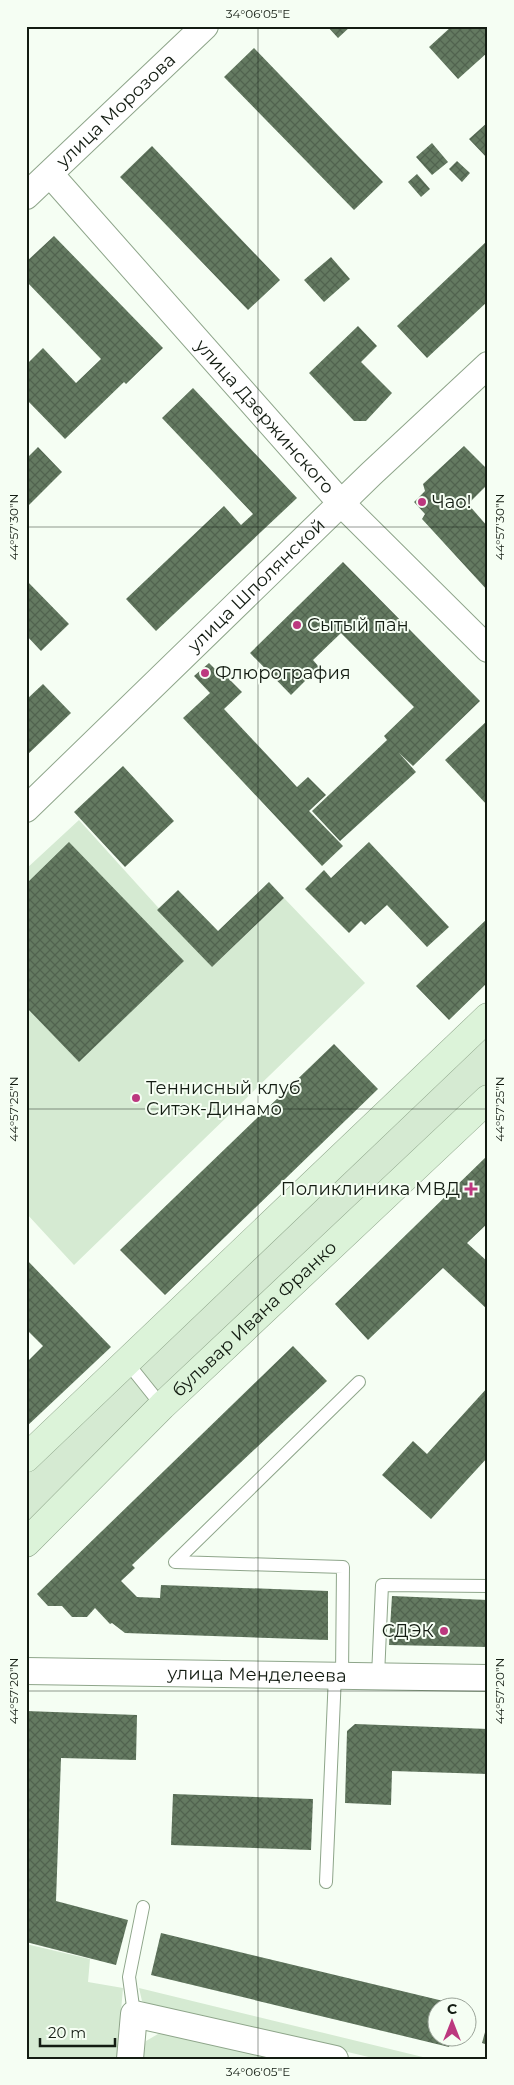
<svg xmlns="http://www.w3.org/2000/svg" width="514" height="2085" font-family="Montserrat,sans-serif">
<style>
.green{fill:#d5ead2}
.building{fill:url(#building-cross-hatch)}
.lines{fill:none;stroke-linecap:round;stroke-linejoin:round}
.lane-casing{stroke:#8ea58a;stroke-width:14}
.street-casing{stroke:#8ea58a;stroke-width:28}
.secondary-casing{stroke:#8ea58a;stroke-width:29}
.lane{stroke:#fff;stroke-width:12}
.street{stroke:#fff;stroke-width:26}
.secondary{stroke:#dcf3d9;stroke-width:28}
.ticks{fill:none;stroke:#131c12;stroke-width:1;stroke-opacity:0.45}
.poi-dot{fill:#bc387f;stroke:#f5fef3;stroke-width:2}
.labels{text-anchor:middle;stroke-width:4;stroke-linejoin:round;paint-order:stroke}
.street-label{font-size:18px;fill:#131c12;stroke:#f5fef3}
.poi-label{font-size:18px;fill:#131c12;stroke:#f5fef3;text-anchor:start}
.neatline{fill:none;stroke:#131c12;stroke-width:2}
.ticks-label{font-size:12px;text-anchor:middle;fill:#131c12}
</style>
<defs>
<pattern id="building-cross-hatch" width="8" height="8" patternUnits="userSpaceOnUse" patternTransform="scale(1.25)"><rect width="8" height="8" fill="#647a61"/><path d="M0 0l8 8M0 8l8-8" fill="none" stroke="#51634f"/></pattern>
</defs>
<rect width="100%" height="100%" fill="#f5fef3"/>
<path class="green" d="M79 820 212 967 284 898 365 983 74 1265 26 1213V869Z
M488 1031V1084L159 1395 136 1366Z
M130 1372 153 1400 26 1527V1472Z
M26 1944 90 1959 88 1982 123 1988 117 2059H26Z
M139 1988 431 2059H377L151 2005 142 2001Z
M178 2033 287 2059H140L146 2041 158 2034Z"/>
<path class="building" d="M327 26H351L338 38Z
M452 26H488V52L458 79 429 47Z
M254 48 383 182 354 210 224 77Z
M488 122V159L469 139Z
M432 143 448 162 432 175 416 157Z
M152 146 280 280 248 310 120 177Z
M457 161 470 173 462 182 449 169Z
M417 174 430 189 421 197 408 182Z
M54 236 163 348 126 384 124 382 65 439 26 399V365L43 348 76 383 101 359 26 281V262Z
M488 240V301L427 358 397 326Z
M331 257 350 279 324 302 304 280Z
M358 326 377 346 361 362 392 393 366 421H354L309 373Z
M193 388 297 498 156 631 126 599 224 506 241 525 253 514 162 418Z
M464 446 488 470V484L468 504 488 527V591L422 519 425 514 414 502 425 491 423 484Z
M38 447 62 472 26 508V459Z
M343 562 480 701 413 766 399 753 416 772 340 841 312 811 387 740 384 736 414 707 341 633 313 660 319 667 291 695 250 653Z
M26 580 69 624 41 651 26 635Z
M209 663 225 679 227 677 242 692 224 709 297 787 308 777 326 795 309 811 343 846 322 866 183 718 210 693 194 676Z
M43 684 71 713 26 756V700Z
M488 720V806L445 760Z
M123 766 174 821 125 867 74 812Z
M69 842 184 961 79 1062 26 1007V884Z
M369 842 449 927 427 947 387 905 365 925 361 921 349 933 305 889 324 870 331 878Z
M269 882 284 898 212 967 157 910 178 890 218 931Z
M488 918V982L449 1020 416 986Z
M334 1044 378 1089 165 1295 120 1250Z
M488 1155V1223L467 1243 488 1262V1310L443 1268 368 1340 335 1304Z
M26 1259 111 1347 26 1427V1363L43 1346 26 1329Z
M293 1346 327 1381 132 1565 135 1568 121 1581 137 1597 160 1598 161 1585 328 1591V1640L125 1633 112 1623 110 1624 95 1608 87 1617H72L62 1606H48L37 1594Z
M488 1387V1457L431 1519 382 1475 413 1441 427 1454Z
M392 1596 488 1600V1647L389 1645Z
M26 1711 137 1715 136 1760 61 1758 56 1901 128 1920 116 1965 26 1942Z
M355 1724 488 1729V1774L392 1771 391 1805 345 1803 347 1731Z
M173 1794 313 1799 311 1850 171 1845Z
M161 1933 460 2005 459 2008H436V2038H452L449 2047 151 1975Z
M487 2025 488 2026V2045L482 2043Z"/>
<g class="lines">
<defs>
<path id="lane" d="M126 1361 162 1406
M342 1676 343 1567 175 1562 359 1382
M378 1676 382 1585 488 1586
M326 1882 335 1675
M134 2014 129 1977 143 1907"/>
<g id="street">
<path id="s1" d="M50 174 341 503 488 649"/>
<path id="s2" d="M26 196 205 26"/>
<path id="s3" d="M26 809 371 474 488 365"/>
<path id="s4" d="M26 1671 488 1678"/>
<path d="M130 2059 134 2014 335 2059"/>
</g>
<g id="secondary">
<path d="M26 1458 488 1017"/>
<path id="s5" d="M26 1543 162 1406 488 1099"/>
</g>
</defs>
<use href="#lane" class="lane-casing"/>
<use href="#street" class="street-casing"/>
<use href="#secondary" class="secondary-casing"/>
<use href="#lane" class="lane"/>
<use href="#street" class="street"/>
<use href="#secondary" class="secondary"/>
</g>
<path class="ticks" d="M258 26V2059M26 527H488M26 1109H488M26 1691H488"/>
<g class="poi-dot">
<circle cx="422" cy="502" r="5"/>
<circle cx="297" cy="625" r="5"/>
<circle cx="205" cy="673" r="5"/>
<circle cx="136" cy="1098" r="5"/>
<path d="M468.5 1181.5h5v5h5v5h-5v5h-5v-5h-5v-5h5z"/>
<circle cx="444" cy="1631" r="5"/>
</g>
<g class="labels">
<g class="street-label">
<text dy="6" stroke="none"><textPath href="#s2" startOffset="124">улица Морозова</textPath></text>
<text dy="6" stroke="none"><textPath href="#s1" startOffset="324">улица Дзержинского</textPath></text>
<text dy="6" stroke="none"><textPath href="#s3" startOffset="321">улица Шполянской</textPath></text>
<text dy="6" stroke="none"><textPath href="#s5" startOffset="320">бульвар Ивана Франко</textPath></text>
<text dy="6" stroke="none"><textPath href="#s4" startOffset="231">улица Менделеева</textPath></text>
</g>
<g class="poi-label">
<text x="432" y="508">Чао!</text>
<text x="307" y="631">Сытый пан</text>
<text x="215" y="679">Флюрография</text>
<text x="146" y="1094">Теннисный клуб<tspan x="146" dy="21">Ситэк-Динамо</tspan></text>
<text x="460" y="1195" text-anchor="end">Поликлиника МВД</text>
<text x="434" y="1637" text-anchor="end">СДЭК</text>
</g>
</g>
<rect width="514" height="2085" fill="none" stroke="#f5fef3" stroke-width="55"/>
<g transform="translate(452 2022)"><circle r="24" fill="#f5fef3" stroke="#9ba499"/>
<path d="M0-4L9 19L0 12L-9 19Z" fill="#bc387f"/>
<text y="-8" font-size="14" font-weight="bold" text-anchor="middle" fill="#131c12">С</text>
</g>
<path d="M40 2038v8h75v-8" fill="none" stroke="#131c12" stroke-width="2.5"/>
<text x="48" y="2038" font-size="15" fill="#131c12" stroke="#f5fef3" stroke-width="4" paint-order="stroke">20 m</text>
<rect x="28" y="28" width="458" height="2030" class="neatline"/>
<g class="ticks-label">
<text x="258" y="18">34°06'05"E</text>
<text transform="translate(14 527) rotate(-90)" y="4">44°57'30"N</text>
<text transform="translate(500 527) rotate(-90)" y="4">44°57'30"N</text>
<text transform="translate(14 1109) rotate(-90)" y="4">44°57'25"N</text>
<text transform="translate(500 1109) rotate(-90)" y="4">44°57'25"N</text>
<text transform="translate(14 1691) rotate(-90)" y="4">44°57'20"N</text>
<text transform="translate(500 1691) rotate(-90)" y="4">44°57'20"N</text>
<text x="258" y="2076">34°06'05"E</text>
</g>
</svg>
